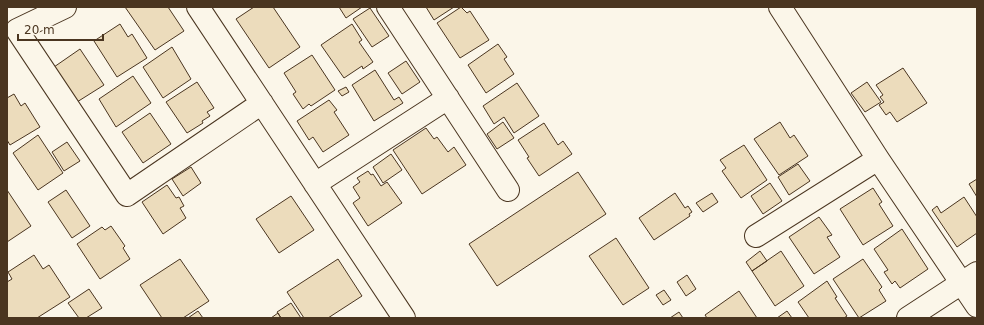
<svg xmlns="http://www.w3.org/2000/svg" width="984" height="325" font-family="'DejaVu Sans',sans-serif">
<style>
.building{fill:#ecdcbc;stroke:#4a3520}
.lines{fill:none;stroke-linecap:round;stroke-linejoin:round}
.minor-casing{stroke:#4a3520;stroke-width:24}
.minor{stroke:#fbf6e9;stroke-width:22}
</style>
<rect width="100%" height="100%" fill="#fbf6e9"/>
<path class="building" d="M125 7H168L184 31 155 50Z
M254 7H273L300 47 269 68 236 19Z
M339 7H362L346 18Z
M426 7H454L434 20Z
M461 7 467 13 470 11 489 40 460 58 437 23Z
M370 8 389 36 372 47 353 19Z
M120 24 128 37 132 34 147 58 117 77 94 41Z
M352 24 362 40 359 42 373 62 363 69 362 66 344 78 321 45Z
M498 44 507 57 504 59 514 74 486 93 468 65Z
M172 47 191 79 163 98 143 67Z
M80 49 104 85 77 102 54 67Z
M312 55 335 90 311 106 309 104 303 109 293 94 296 92 284 73Z
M406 61 420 82 402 94 388 73Z
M903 68 927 103 897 122 890 112 886 115 879 105 884 102 880 97 883 95 876 85Z
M375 70 394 100 399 97 403 103 374 121 352 85Z
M133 76 151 103 116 127 99 99Z
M197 82 214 108 207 112 210 116 202 121 203 123 187 133 166 102Z
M867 82 881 102 865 112 851 93Z
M517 83 539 116 514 133 504 117 494 124 483 106Z
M346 87 349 92 342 96 338 91Z
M14 94 21 106 25 103 40 127 10 145 7 140V98Z
M329 100 337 110 334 112 349 135 323 152 313 137 309 140 297 121Z
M150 113 171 144 143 163 122 132Z
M503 122 514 138 497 149 487 134Z
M780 122 790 138 794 135 808 156 779 175 754 139Z
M544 123 558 145 563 141 572 154 539 176 527 158 529 157 518 140Z
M426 128 434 139 437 137 448 152 454 147 466 165 422 194 393 150Z
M38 135 63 173 38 190 13 153Z
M67 142 80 161 64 171 52 152Z
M744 145 767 180 741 198 722 171 726 168 720 160Z
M391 154 402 170 383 183 373 167Z
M798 164 810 181 789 195 778 177Z
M191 167 201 183 183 196 172 179Z
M368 171 371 175 373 174 381 186 387 182 402 203 368 226 353 203 360 198 353 187 360 182 357 178Z
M578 172 606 214 497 286 469 244Z
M977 179V197L969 184Z
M770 183 782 201 763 214 751 196Z
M167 185 176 198 179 197 184 206 180 208 186 218 163 234 142 202Z
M873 188 882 202 879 204 893 226 863 245 840 209Z
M7 190 31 226 7 242Z
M66 190 90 226 72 238 48 202Z
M675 193 685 208 688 206 692 212 689 214 690 216 654 240 639 218Z
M712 193 718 202 703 212 696 203Z
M291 196 314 230 279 253 256 219Z
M964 197 977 217V233L957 247 932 210 937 206 941 213Z
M819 217 832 235 827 237 840 257 814 274 789 237Z
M111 226 125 246 123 248 130 259 100 279 77 244 102 227 105 230Z
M902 229 928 269 900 288 895 281 892 284 884 272 888 270 874 249Z
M616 238 649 288 623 305 589 256Z
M760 251 767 261 752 271 746 262Z
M781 251 804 286 775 306 752 271Z
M34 255 43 269 49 265 70 297 37 318H7V282L12 279 8 272Z
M180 259 209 301 183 318H162L140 285Z
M338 259 362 296 328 318H304L287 292Z
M863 259 882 287 879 290 886 301 859 318 833 279Z
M687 275 696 289 686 296 677 282Z
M827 281 837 297 835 298 847 316 844 318H809L798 302Z
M89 289 102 308 86 318H79L68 303Z
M664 290 671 300 663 305 656 295Z
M739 291 757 318H707L705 315Z
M291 303 301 318H281L277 312Z
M198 311 203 318H188Z
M787 311 792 318H777Z
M679 312 683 318H670Z
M278 313 281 318H271Z"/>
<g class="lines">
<defs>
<path id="minor" d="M65 7 17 30 127 195 262 103
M198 7 404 318
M388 7 508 190
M780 7 878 159 977 306
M315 184 448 98
M756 236 878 159
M908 318 977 273"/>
</defs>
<use href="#minor" class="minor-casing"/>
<use href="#minor" class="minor"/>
</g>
<rect width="984" height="325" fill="none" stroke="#4a3520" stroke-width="16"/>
<path d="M18 34v6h85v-6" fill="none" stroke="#4a3520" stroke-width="2"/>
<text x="24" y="34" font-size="12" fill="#4a3520" stroke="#fbf6e9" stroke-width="3" paint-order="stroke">20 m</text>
</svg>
